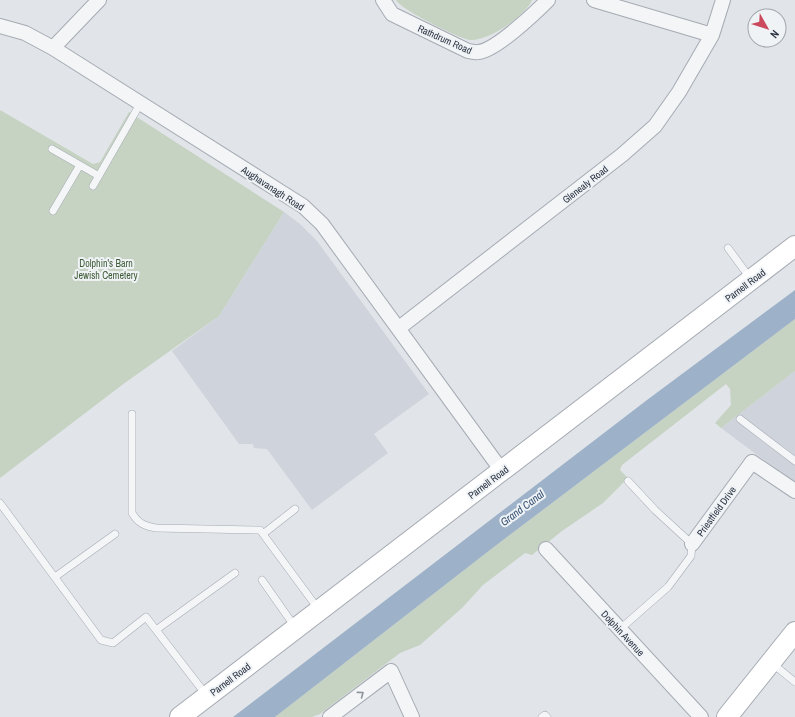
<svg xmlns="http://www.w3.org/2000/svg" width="795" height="717" font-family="'Archivo Narrow',sans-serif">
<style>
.built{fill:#cfd3db}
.green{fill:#c6d3c2}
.water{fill:#9db2c8}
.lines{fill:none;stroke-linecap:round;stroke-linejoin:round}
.lane-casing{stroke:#a6abb3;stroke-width:8}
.street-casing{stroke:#a6abb3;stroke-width:16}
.secondary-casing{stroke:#a6abb3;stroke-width:22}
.lane{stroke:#f3f5f7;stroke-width:7}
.street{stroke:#f3f5f7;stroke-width:14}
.secondary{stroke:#fff;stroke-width:20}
.oneway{stroke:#8e949c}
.labels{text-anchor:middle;stroke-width:4;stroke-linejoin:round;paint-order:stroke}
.street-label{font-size:10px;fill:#293240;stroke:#f0f3f6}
.park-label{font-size:10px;fill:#3e5b37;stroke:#f0f3f6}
.water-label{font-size:11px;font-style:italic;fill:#355173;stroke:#f0f3f6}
</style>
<rect width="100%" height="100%" fill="#e1e4e9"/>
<path class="built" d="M284 212 300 224 317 241 429 394 374 434 388 453 312 510 267 449 254 448 253 444H239L172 351 219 316Z
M795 371V483L721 428Z"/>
<path class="green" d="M396 0H532C525 16 489 41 470 40 460 39 400 9 396 0Z
M0 110 93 164 100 162 129 112 284 212 219 316 122 385 0 478Z
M795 319V371L721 428 715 423 731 405 730 389 726 384 622 465 620 470 628 478 603 503 562 531 532 555 525 553 483 585 462 608 420 645 400 653 320 714 312 717H275L490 550Z"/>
<path class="water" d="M795 290V319L490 550 275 717H233L647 400Z"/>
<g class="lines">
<defs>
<path id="lane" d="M52 149 99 176
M93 186 140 104
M53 211 80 165
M728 248 750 278
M132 414V513C138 523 144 526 156 528L260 530 319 610
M740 419 795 461
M0 503 101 640 113 643 146 617 207 696
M263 534 295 509
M55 577 115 534
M262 580 295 627
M156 630 235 573
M619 630 668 587 691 556 692 544 655 510 628 481
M773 664 795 682
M542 717 545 715 547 717"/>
<path id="street" d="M383 0 392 14 468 51C471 51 475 53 478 52 495 51 535 13 548 0
M594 0 712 35
M0 26 25 33 53 48 303 206 322 224 502 471
M53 48 99 0
M399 328 622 155 655 126 679 92 712 35 723 0
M692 544 752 462 795 491
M546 549 701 717
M330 717 391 671 412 717"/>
<path id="secondary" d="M180 717 795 246
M727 717 795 632"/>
</defs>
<use href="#lane" class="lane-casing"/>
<use href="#street" class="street-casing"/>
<use href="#secondary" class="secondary-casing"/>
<use href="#lane" class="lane"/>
<use href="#street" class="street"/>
<use href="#secondary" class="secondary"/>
</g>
<defs><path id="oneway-chevron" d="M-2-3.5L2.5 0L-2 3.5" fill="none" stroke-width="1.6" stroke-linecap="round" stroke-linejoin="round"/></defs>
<use class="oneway" href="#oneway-chevron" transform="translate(361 694) rotate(-37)"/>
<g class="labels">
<g class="street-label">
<text transform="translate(445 39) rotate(24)" y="4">Rathdrum Road</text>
<text transform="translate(585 184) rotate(-38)" y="4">Glenealy Road</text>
<text transform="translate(273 188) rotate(33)" y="4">Aughavanagh Road</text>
<text transform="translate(745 285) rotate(-37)" y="4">Parnell Road</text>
<text transform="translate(488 482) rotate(-37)" y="4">Parnell Road</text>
<text transform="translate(716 511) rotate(-54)" y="4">Priestfield Drive</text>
<text transform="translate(623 633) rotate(47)" y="4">Dolphin Avenue</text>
<text transform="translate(230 679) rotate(-37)" y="4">Parnell Road</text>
</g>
<g class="park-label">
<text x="106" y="267">Dolphin's Barn<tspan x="106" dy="12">Jewish Cemetery</tspan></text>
</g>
<g class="water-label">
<text transform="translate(522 508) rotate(-37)" y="4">Grand Canal</text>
</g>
</g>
<g transform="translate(767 28) rotate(129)"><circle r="19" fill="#f0f3f6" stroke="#a0a6ad"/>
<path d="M0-3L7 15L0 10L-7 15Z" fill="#ca495d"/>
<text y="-6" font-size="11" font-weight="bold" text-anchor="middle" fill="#293240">N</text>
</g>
</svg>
